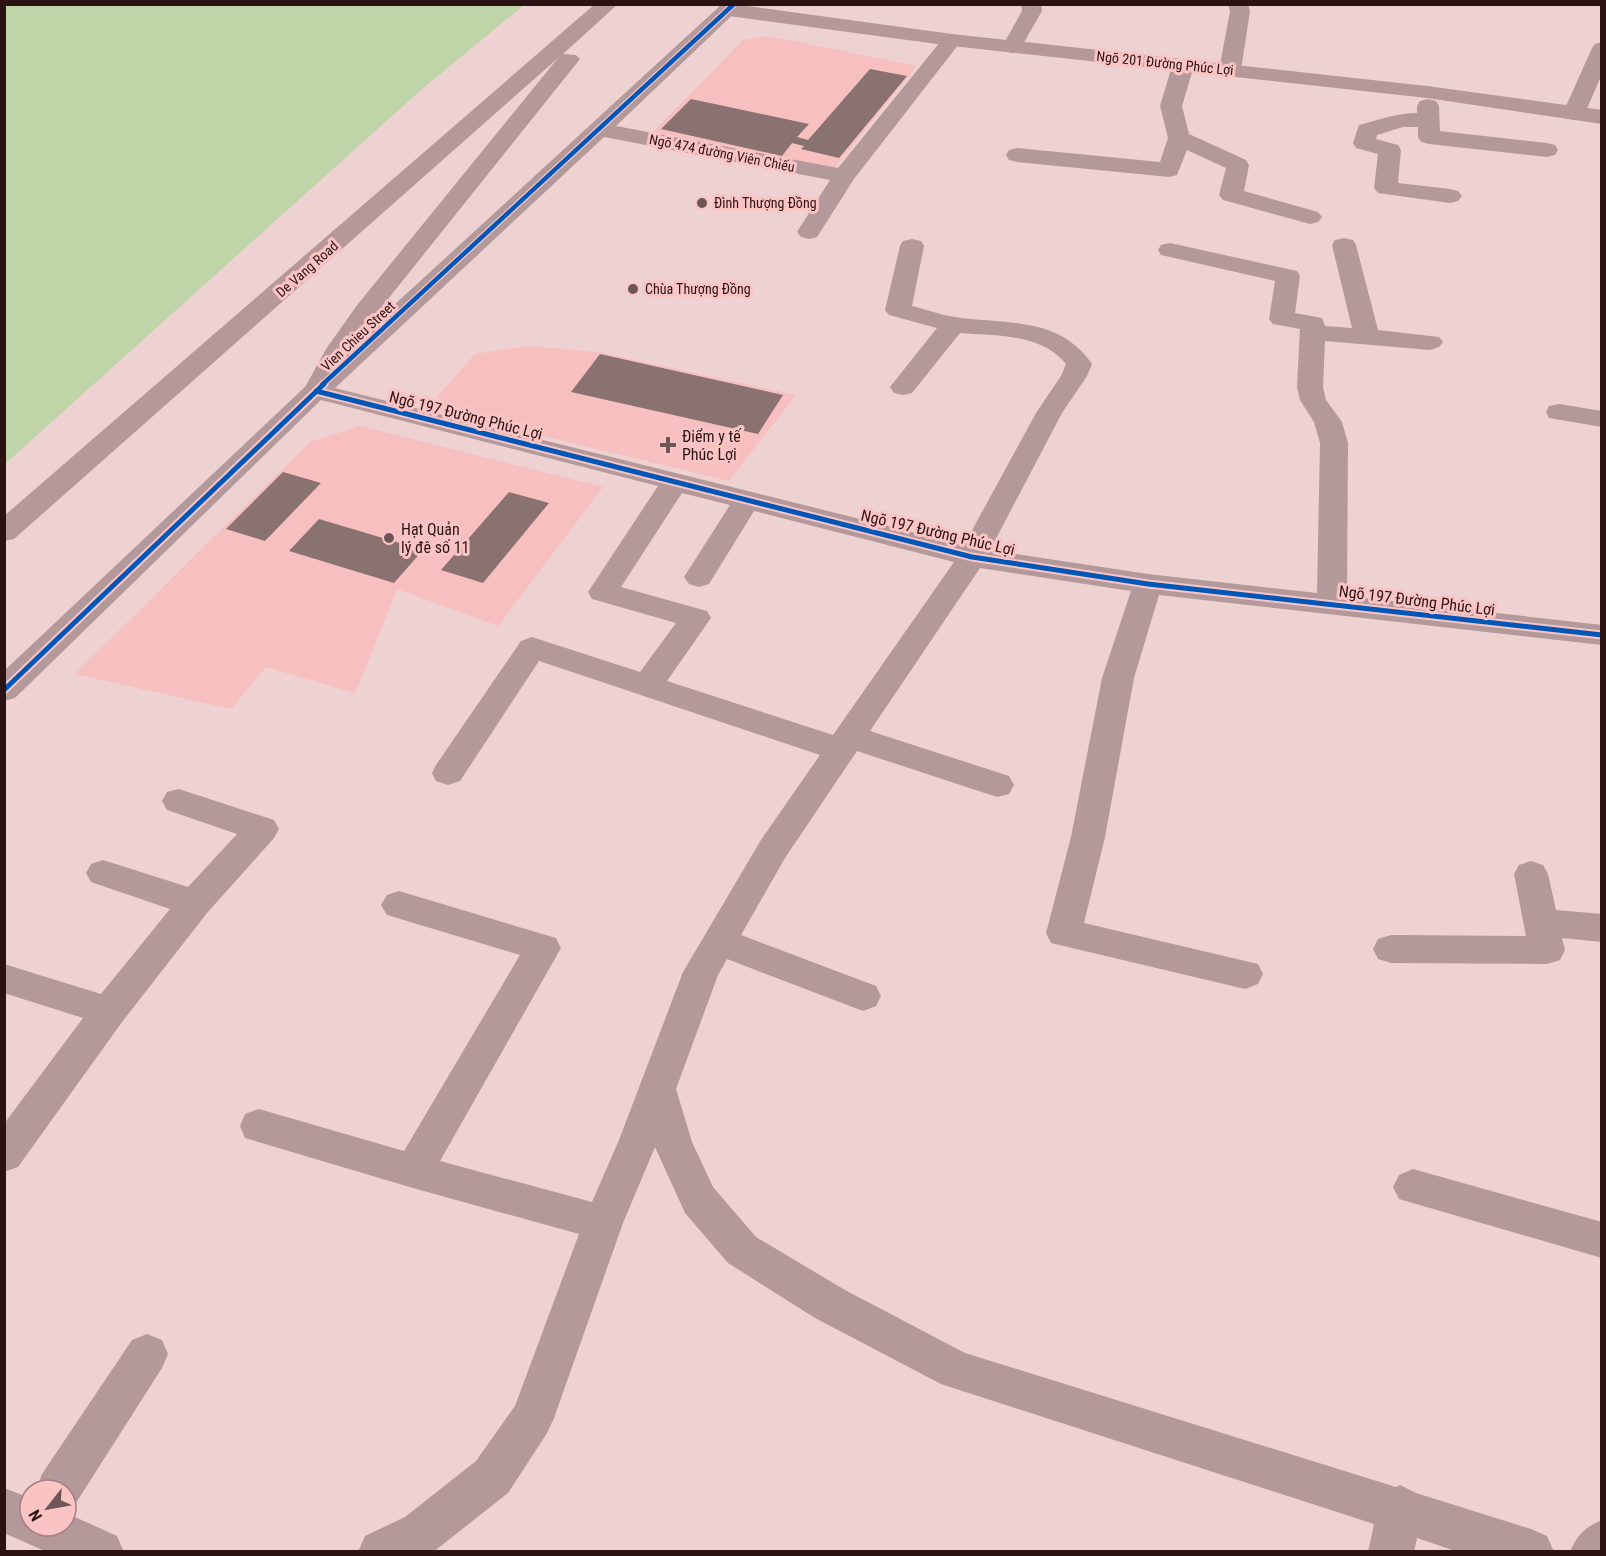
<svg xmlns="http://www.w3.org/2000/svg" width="1606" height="1556" font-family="'Roboto Condensed',sans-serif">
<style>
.built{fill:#f7bfc0}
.green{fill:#bfd4a7}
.building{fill:#89726f}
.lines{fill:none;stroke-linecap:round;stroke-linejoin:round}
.minor{fill:#b3999a;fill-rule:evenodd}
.major{fill:#b6989a;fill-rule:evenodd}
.cycleway-far1-casing{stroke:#fbc4c4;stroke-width:7}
.cycleway-casing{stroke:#fbc4c4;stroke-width:9}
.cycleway-far1{stroke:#0057b8;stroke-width:4.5}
.cycleway{stroke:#0057b8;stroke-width:5}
.poi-dot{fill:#6f5656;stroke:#fbc4c4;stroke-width:2}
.labels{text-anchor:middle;stroke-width:6;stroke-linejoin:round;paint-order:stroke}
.far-street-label{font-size:14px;fill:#2b1314;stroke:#fbc4c4}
.far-poi-label{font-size:14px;fill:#2b1314;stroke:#fbc4c4;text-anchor:start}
.street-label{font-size:16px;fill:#2b1314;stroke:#fbc4c4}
.poi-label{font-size:16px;fill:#2b1314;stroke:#fbc4c4;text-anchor:start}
</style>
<rect width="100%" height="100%" fill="#eed1d1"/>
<path class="built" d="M768 36 917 66 830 173 652 133 743 40Z
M527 346 598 352 796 395 729 481 427 408 475 354Z
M360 426 603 487 498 626 397 589 355 693 266 667 231 709 75 674 310 442Z"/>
<path class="green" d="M4 5 5 4 524 5 422 89 5 464Z"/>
<path class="building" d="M870 69 907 76 839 158 801 149 804 146 792 143 782 156 661 129 691 99 809 124 797 137 808 140Z
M600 354 783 395 758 434 571 392Z
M283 472 321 483 265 541 226 529Z
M509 492 549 503 483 583 441 570Z
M319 519 423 550 394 583 289 551Z"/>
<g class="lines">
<path class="minor" d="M722 4H744L616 126 838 168 945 36 952 34 959 36 962 40 854 179 817 237 809 239 801 237 797 232 830 180 604 137 335 388 964 545 1036 413 1061 376 1066 364C1041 333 996 336 960 333L912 393 903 395 894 393 890 387 937 328 889 315 885 310 900 246 903 241 912 239 921 241 924 246 912 306C928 310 944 316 961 318 1011 324 1060 318 1092 364L1087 376 1062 413 990 550 1148 574 1317 593 1320 443 1314 422 1300 400 1297 387 1300 329 1273 324 1269 319 1275 281 1161 255 1158 250 1161 245 1170 243 1297 271 1300 276 1295 313 1322 318 1325 326 1352 328 1332 245 1335 240 1344 238 1353 240 1356 245 1378 330 1439 337 1443 342 1439 347 1430 350 1325 341 1323 387 1326 400 1342 422 1348 443 1347 596 1602 625V645L1159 595 1134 678 1105 837 1084 923 1258 964 1263 974 1258 984 1245 989 1051 943 1046 933 1071 837 1102 678 1131 591 980 568 870 731 1009 776 1014 785 1009 794 997 797 857 751 785 858 741 935 876 986 881 996 876 1006 863 1011 727 959 718 975 676 1089 692 1142 713 1187 756 1237 845 1290 965 1353 1396 1487 1400 1485 1416 1493 1531 1529 1547 1536 1554 1552H1458L1417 1538 1414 1552H1368L1374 1524 941 1384 815 1318 728 1263 685 1213 655 1147 623 1223 554 1418 547 1433 508 1493 437 1549 432 1552H358L365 1536 405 1517 476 1461 515 1406 579 1234 413 1188 245 1138 240 1126 245 1114 259 1109 404 1151 520 955 387 915 381 905 387 895 399 891 556 938 561 948 440 1161 592 1202 619 1140 683 972 761 840 820 755 539 661 460 781 448 785 436 781 432 773 436 765 521 641 532 637 640 672 676 623 592 599 588 592 658 486 321 400 15 698 4 701V671L307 385ZM682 493 730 505 684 577 689 584 699 587 709 584 754 511 954 562 833 735 667 681 711 618 707 611 621 587Z
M1021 4H1041L1042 11 1019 51 1012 53 1005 51 1002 47 1022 11Z
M1228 4H1248L1250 11 1241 70 1238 75 1230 76 1222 75 1219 70 1230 11Z
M1602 42V74L1585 113 1582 118 1574 120 1566 118 1563 113 1592 48 1595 44Z
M1183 60 1191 61 1194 66 1182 106 1189 134 1246 160 1249 165 1244 191 1318 212 1322 217 1318 222 1310 224 1223 200 1219 195 1226 168 1187 150 1177 175 1169 177 1017 162 1009 160 1006 155 1009 150 1017 148 1160 162 1168 138 1160 106 1172 66 1175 61Z
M1428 99 1436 101 1439 106 1440 131 1547 143 1555 145 1558 150 1555 155 1547 157 1429 144 1421 142 1418 137V127H1403L1377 135 1376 139 1398 145 1401 150 1398 183 1450 189 1458 191 1462 196 1458 201 1450 203 1378 193 1374 188 1378 154 1356 148 1353 143 1359 125C1379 120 1396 113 1417 113V106L1420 101Z
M1559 404 1602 411V427L1549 418 1546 412 1549 406Z
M179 789 274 820 279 829 274 838 207 913 122 1022 18 1167 4 1172V1124L83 1018 4 993V964L101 994 170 909 91 882 86 873 91 864 103 860 188 887 237 834 167 810 162 801 167 792Z
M1531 861 1543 865 1548 874 1556 910 1602 914V942L1562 938 1565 950 1560 960 1547 964 1391 963 1378 959 1373 949 1378 939 1391 935 1526 936 1514 874 1519 865Z
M1413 1169 1602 1222V1258L1399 1199 1393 1187 1399 1175Z
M147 1334 162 1340 168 1354 162 1368 74 1506 66 1509V1490H36L42 1474 132 1340Z
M4 1488 30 1498V1526H66V1513L117 1536 124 1552H47L4 1533Z
M1602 1520V1552H1570C1578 1534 1584 1528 1602 1520Z"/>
<path class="major" d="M595 4H618L563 54 576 55 580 59 376 314 352 349 325 397 316 399 307 397 303 391 326 349 358 304 558 58 14 539 4 541V516Z
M733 4 952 34 1427 86 1602 110V124L1427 98 952 46 729 16 722 14 719 10 722 6Z"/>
<defs>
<path id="cycleway-far1" d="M322 385 734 4"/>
<path id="cycleway" d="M316 391 972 557 1148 584 1602 635
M4 690 324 384"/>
</defs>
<use href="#cycleway-far1" class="cycleway-far1-casing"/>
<use href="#cycleway" class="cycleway-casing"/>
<use href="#cycleway-far1" class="cycleway-far1"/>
<use href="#cycleway" class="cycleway"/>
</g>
<g class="poi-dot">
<circle cx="702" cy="203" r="6"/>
<circle cx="633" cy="289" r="6"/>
<path d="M665 436h6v6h6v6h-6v6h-6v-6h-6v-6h6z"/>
<circle cx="389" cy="538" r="6"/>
</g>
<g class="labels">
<g class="far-street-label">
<text transform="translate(1165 63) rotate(6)" y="5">Ngõ 201 Đường Phúc Lợi</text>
<text transform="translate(722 153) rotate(11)" y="5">Ngõ 474 đường Viên Chiếu</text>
<text transform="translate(307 269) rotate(-41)" y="5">De Vang Road</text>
<text transform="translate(358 336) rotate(-43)" y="5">Vien Chieu Street</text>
</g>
<g class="far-poi-label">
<text x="714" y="208">Đình Thượng Đồng</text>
<text x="645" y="294">Chùa Thượng Đồng</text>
</g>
<g class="street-label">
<text transform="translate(466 415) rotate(14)" y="6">Ngõ 197 Đường Phúc Lợi</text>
<text transform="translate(938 532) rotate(13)" y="6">Ngõ 197 Đường Phúc Lợi</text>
<text transform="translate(1417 600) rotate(7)" y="6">Ngõ 197 Đường Phúc Lợi</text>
</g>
<g class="poi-label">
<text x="682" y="442">Điểm y tế<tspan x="682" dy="18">Phúc Lợi</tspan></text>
<text x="401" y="535">Hạt Quản<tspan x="401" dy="18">lý đê số 11</tspan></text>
</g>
</g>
<rect width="1606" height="1556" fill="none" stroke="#2b1314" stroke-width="12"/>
<g transform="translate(48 1508) rotate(239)"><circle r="28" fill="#fbc4c4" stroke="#a87d7e" stroke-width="1.5"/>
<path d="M0-4.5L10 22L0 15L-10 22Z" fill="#6f5656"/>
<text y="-9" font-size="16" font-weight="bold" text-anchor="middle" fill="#2b1314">N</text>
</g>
</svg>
